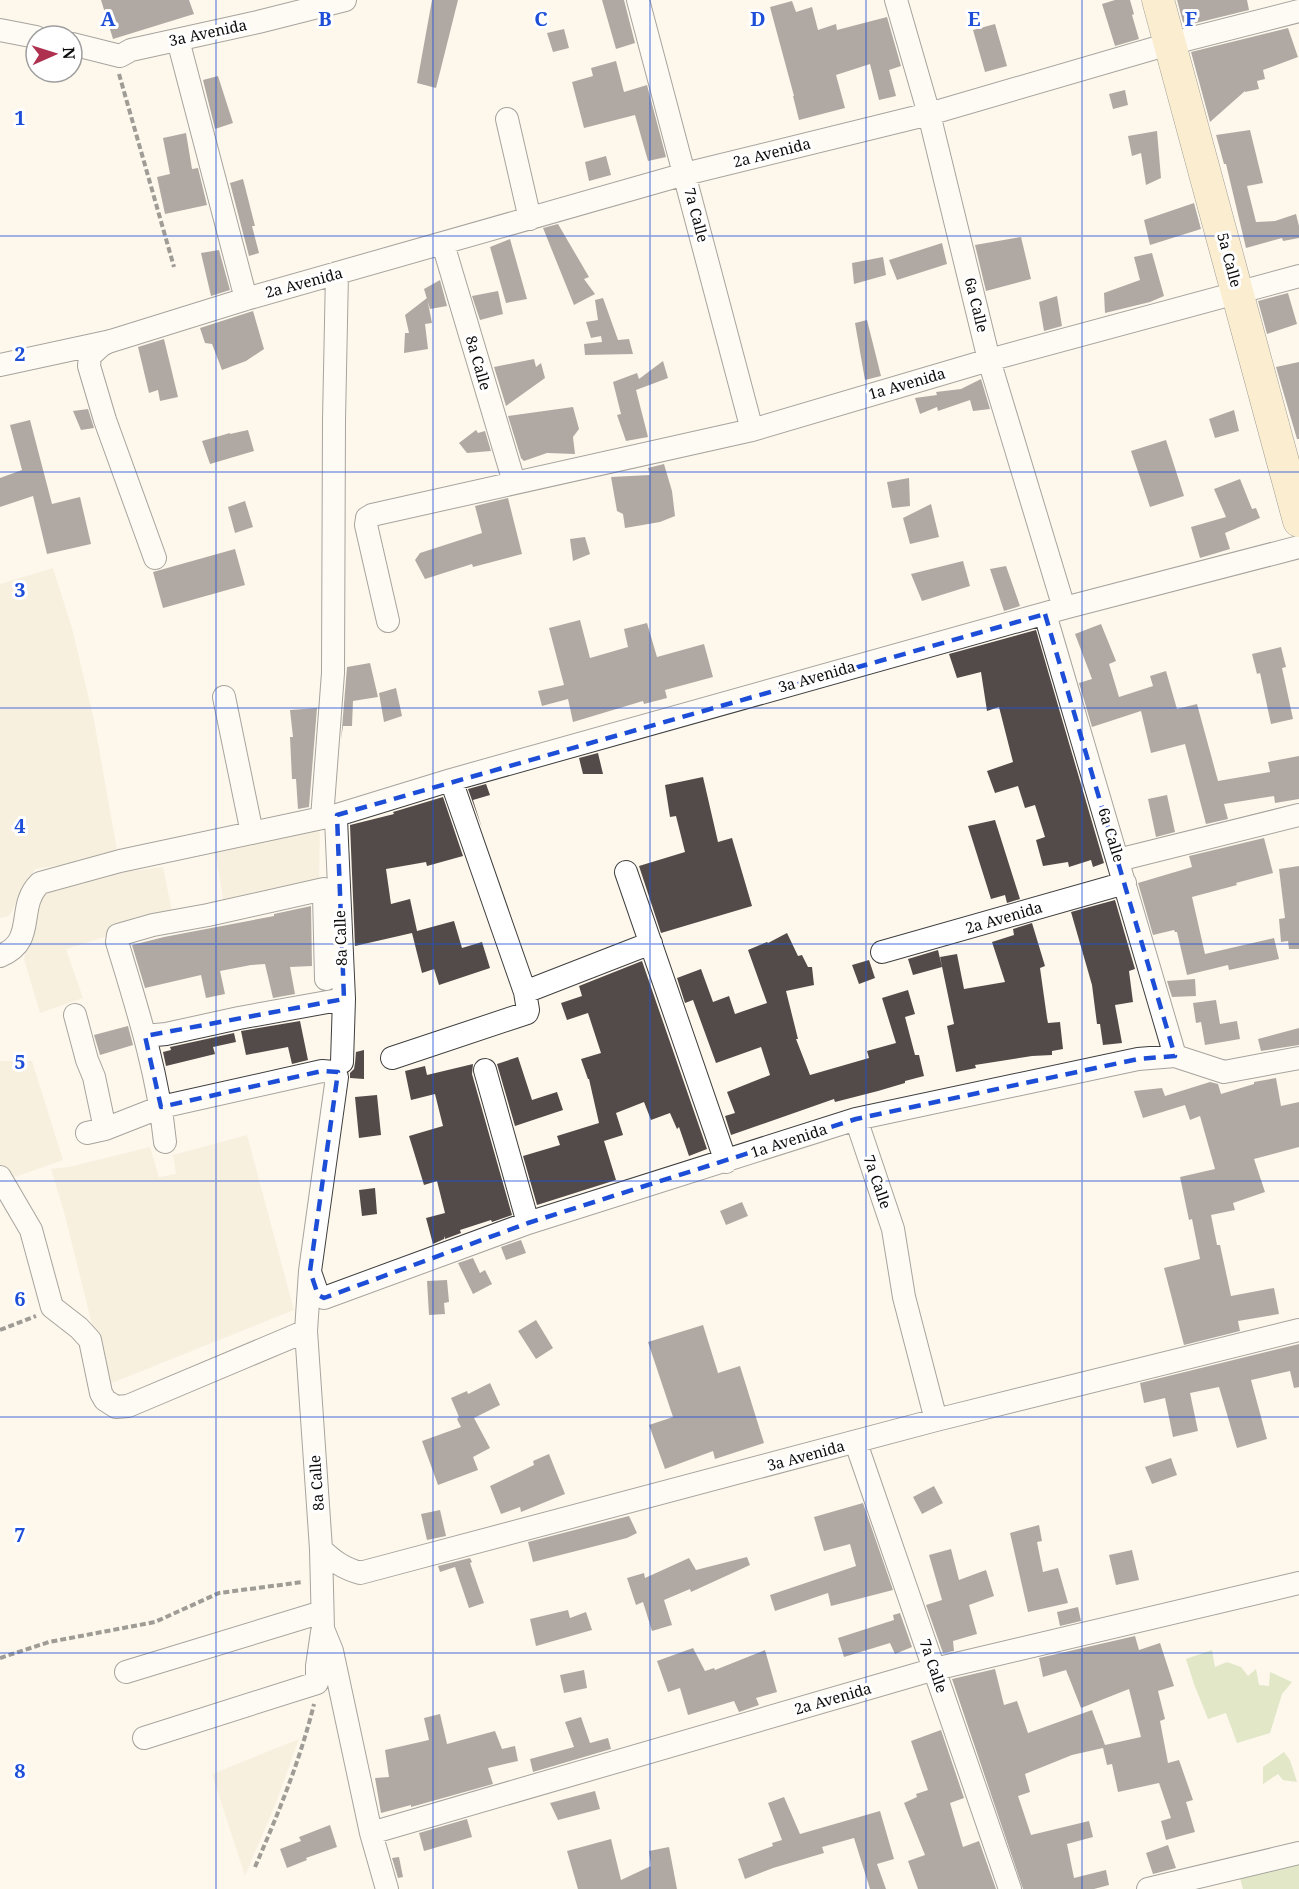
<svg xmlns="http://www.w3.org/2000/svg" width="1299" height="1889" font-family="'Noto Serif',serif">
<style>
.farmland{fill:#f1e7cf}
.forest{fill:#bfd39a}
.building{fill:#534b49}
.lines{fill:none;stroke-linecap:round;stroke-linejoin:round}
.street-casing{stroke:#3f3f3f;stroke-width:24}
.secondary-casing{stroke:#2e2e2e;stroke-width:33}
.path{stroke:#2e2e2e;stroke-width:4;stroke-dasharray:6 3;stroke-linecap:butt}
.street{stroke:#fff;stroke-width:22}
.secondary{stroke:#f7e1ad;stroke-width:32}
.marked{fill:none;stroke:#1d4ed8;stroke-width:4.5;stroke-dasharray:12 8;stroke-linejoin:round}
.grid{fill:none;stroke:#1d4ed8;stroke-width:1.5;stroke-opacity:0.55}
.labels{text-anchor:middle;stroke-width:6;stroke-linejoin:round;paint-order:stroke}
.street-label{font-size:15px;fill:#0c0c0c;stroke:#fff}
.grid-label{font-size:20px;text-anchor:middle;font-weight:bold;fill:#1d4ed8;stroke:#fff;stroke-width:6;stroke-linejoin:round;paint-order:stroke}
</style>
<rect width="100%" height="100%" fill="#fdf7ec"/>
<path class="farmland" d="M53 568 72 628 94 720 118 856 35 869 9 916 0 918V584Z
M320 822 319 883 224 905 214 843Z
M163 867 173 916 66 949 83 998 40 1013 24 959 36 895 122 872Z
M0 1061H32L63 1160 12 1178 0 1165Z
M247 1135 294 1310 107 1385 64 1212 51 1169 69 1167 150 1147 159 1177 176 1174 173 1155Z
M299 1739 276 1803 245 1876 212 1774Z"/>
<path class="forest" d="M1212 1650 1215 1667 1227 1662 1241 1667 1248 1676 1256 1669 1259 1685 1269 1686 1270 1672 1292 1682 1282 1694 1270 1733 1237 1743 1226 1713 1208 1719 1194 1684 1186 1659Z
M1284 1752 1290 1760 1297 1782 1283 1780 1278 1774 1263 1784V1767Z
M1299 1859V1889H1243L1239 1874Z"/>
<path class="building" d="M101 0H189L194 14 113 39Z
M432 0H458L436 88 417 83Z
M602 0H624L635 43 616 49Z
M1115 0H1130L1134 14 1132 15 1139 39 1115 46 1102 4Z
M1177 0H1247L1249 10 1184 26Z
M792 1 796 12 812 7 818 30 836 24 837 30 887 17 901 66 889 70 896 96 879 100 870 64 836 75 845 108 799 120 793 96H794L770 7Z
M995 24 1007 66 985 72 973 30Z
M1288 28 1298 57 1263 70 1265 79 1257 81 1259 89 1245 92V91L1210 122 1191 52Z
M564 29 569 48 553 52 547 33Z
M616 61 624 92 647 85 666 157 648 161 635 115 584 128 572 82 593 76 591 68Z
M218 76 233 123 215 129 203 80Z
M1125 90 1128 105 1113 109 1109 94Z
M1250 130 1263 183 1247 186 1256 222 1275 221 1296 214 1299 226V238L1283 241 1282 238 1246 248 1226 164H1224L1216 135Z
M1157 131 1161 178 1146 185 1141 153 1132 156 1128 136Z
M186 133 192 169 198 168 207 205 165 214 157 177 170 174 163 138Z
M606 156 611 175 589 181 585 162Z
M243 179 255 226H252L259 253 249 256 230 183Z
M1194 203 1201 229 1150 245 1144 220Z
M558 224 589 277 584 279 595 294 574 305 543 228Z
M1021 237 1031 279 986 291 975 245Z
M510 239 527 299 506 303 490 247Z
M942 243 947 264 897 280 889 260Z
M219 250 230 290 211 296 201 253Z
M1152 253 1164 296 1150 302 1105 313 1104 293 1140 280 1134 257Z
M883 257 886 275 854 284 852 263Z
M440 280 447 306 430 309 424 289Z
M498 291 503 314 480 320 472 296Z
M1288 293 1297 324 1267 334 1258 301Z
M1057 296 1062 326 1044 331 1039 302Z
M427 298 432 323 425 324 428 349 404 353 405 333H409L405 315Z
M603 298 618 340 629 339 633 354 585 355 584 344 602 342 601 336 591 338 586 322 598 320 595 300Z
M253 311 264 349 246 361 222 370 212 344 205 343 200 328Z
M867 320 881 376 865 380 855 323Z
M164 339 178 397 160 401 158 390 149 393 138 347Z
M534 359 536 367 541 363 545 378 506 406 494 367Z
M663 361 668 378 636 390 648 437 626 441 617 415 621 414 613 382 637 373 639 379Z
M1299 362V439H1297L1276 367Z
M981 379 990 409 973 411 970 400 938 411 937 407 920 414 915 398 937 395 936 392 961 389Z
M573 407 579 429 573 437 575 454 547 453 524 461 521 458 508 416Z
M88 409 94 428 81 430 73 411Z
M1234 410 1239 431 1215 438 1209 419Z
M30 420 52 504 80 497 91 544 47 554 33 496 0 507V478L22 470 10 425Z
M248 430 254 451 210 464 202 441 230 433V434Z
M476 430 478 433 485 431 491 451 467 453 459 443Z
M1166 440 1184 496 1150 507 1131 451Z
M664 464 672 491 675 516 660 522 625 528 623 514 617 511 611 477 650 475 648 468Z
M909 478 910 506 892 508 887 482Z
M1240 479 1252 509 1256 508 1260 518 1225 533 1230 549 1200 558 1191 527 1226 517 1214 489Z
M508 498 522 554 473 567 472 564 425 579 415 560 420 553 482 533 475 506Z
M245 501 253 527 235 533 228 507Z
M931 504 939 537 910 544 903 518Z
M585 537 590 554 573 561 570 539Z
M235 549 245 585 163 608 153 572Z
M963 561 970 586 922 601 911 574Z
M1006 566 1020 606 1004 611 990 569Z
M580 620 590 658 628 647 624 629 647 623 657 657 704 644 713 677 665 690 667 698 644 704 643 701 573 722 568 699 542 706 538 691 564 685 549 628Z
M1101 624 1116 661 1109 664 1119 697 1153 686 1150 676 1166 671 1177 709 1197 704 1218 781 1270 772 1268 762 1299 756V799L1275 803 1274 796 1224 804 1228 819 1206 824 1185 744 1151 753 1141 711 1092 727 1079 683 1092 679 1075 634Z
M1036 630 1104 863 1093 867 1091 860 1069 867 1068 862 1043 866 1036 840 1045 837 1035 805 1025 808 1018 786 995 793 987 771 1013 762 999 707 987 711 981 672 957 678 949 654Z
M1281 647 1286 667 1282 668 1293 719 1271 724 1260 673 1257 674 1252 654Z
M370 663 378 697 353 701 352 726H343L341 740 347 667Z
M396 688 402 716 384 722 379 693Z
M317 708 309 807 298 809 296 779H292L290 737H293L290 710Z
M598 753 603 774H583L579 758Z
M703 777 718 842 732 838 752 906 661 933 639 866 685 852 676 816 670 817 665 785Z
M486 784 490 795 473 800 482 828 468 789Z
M1167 795 1175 832 1156 837 1148 799Z
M443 797 463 856 427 866 426 862 386 869 391 904 410 899 417 931 454 921 462 948 482 942 490 968 439 985 434 969 422 973 412 933 355 946 350 825 394 814 393 812Z
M995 820 1020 899 1007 903 1005 895 991 899 968 826Z
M1264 838 1273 873 1236 883 1237 885 1192 897 1205 954 1274 938 1279 959 1229 970 1228 965 1187 975 1177 932H1175L1174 930 1153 935 1138 883 1192 867 1189 856Z
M1299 866V949H1289L1288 941 1281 942 1279 919 1285 918 1279 869Z
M1115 900 1135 969 1129 971 1133 1002 1115 1005 1122 1043 1103 1045 1100 1024H1097L1092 985 1071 912Z
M311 906 312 966 290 967 295 994 273 998 265 964 251 965 220 971 225 994 206 998 201 975 145 988 132 945 164 937 274 916V914Z
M1032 923 1045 966 1040 968 1047 1018 1048 1023 1060 1022 1063 1049 1052 1051V1055L1032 1056 975 1065 976 1068 956 1072 947 1026 954 1024 940 957 957 954 964 989 1005 982 992 942 1014 935 1013 929Z
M787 933 798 956 802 955 808 967H812L814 985 786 991 798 1039H796L810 1075 869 1058 867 1051 896 1043 882 998 908 990 915 1014 905 1017 915 1055H919L924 1076 905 1081V1083L878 1091 835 1102 834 1099 731 1135 725 1116 735 1113 727 1092 770 1075 761 1047 716 1063 693 1000 685 1003 677 978 701 969 713 1002 729 996 735 1014 767 1003 748 950 767 942 768 943Z
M938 950 942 967 913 975 908 959Z
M869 960 875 978 859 984 852 965Z
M642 961 707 1149 689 1156 679 1127 677 1129 670 1113 651 1120 644 1102 616 1113 623 1135 604 1141 616 1180 537 1205 523 1156 560 1145 557 1136 599 1123 589 1079H588L581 1059 601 1053 588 1013 567 1020 561 1003 582 996 579 986Z
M1195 979 1196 996 1172 997 1167 981Z
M1216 1000 1220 1024 1237 1021 1240 1039 1205 1045 1201 1022 1196 1023 1193 1003Z
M300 1021 308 1060 292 1064 288 1047 246 1055 241 1031Z
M128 1026 133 1045 100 1055 94 1035Z
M1299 1028V1045L1261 1051 1258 1039Z
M234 1033 236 1042 213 1047 215 1054 166 1066 163 1052 171 1050 170 1047Z
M364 1050V1079L350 1078V1073L354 1069 355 1063 356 1052Z
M518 1057 532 1100 557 1092 563 1110 515 1126 497 1064Z
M473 1064 472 1074 512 1215 492 1222 491 1220 460 1230 461 1233 445 1239 444 1236V1239L433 1244 426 1218 445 1213 437 1181 424 1185 409 1136 443 1126 435 1094 411 1100 405 1071 425 1066 427 1075Z
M1276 1078 1281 1106 1299 1102V1147L1254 1159 1265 1192 1233 1203 1235 1210 1211 1215 1217 1245H1220L1231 1296 1274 1288 1279 1314 1238 1321 1240 1331 1184 1345 1164 1268 1200 1259 1192 1219 1189 1220 1180 1177 1215 1169 1200 1116 1190 1120 1185 1105 1143 1118 1134 1091 1162 1088 1165 1096 1210 1082 1218 1084 1221 1094 1254 1084V1082Z
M377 1095 381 1135 359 1138 355 1097Z
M375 1188 377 1214 362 1216 359 1190Z
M742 1202 748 1216 726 1225 720 1211Z
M521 1240 526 1253 506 1260 501 1247Z
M473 1258 480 1273 485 1270 492 1284 473 1294 458 1263Z
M447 1280 449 1302 444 1303 445 1314 429 1315 427 1281Z
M536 1320 553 1348 536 1359 518 1331Z
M703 1325 718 1373 740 1366 764 1443 715 1459 713 1451 665 1469 649 1425 673 1417 648 1342Z
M1299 1344V1387L1294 1388 1290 1371 1251 1380 1267 1439 1237 1448 1219 1387 1190 1393 1198 1431 1173 1437 1165 1398 1144 1403 1140 1383Z
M490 1383 500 1405 474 1418 490 1448 473 1457 478 1470 438 1485 422 1441 461 1427 457 1419 459 1417 451 1398 467 1391 468 1394Z
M549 1454 565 1494 521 1512 520 1507 501 1514 490 1486 534 1465 533 1461Z
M1171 1458 1177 1475 1152 1484 1145 1467Z
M934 1486 943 1503 922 1514 913 1497Z
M863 1503 893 1590 831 1606 828 1593 775 1611 770 1595 856 1566 850 1544 824 1551 814 1517Z
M440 1510 446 1536 427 1540 421 1514Z
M629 1516 637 1533 627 1538 533 1562 528 1542Z
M1039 1525 1042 1541 1037 1542 1043 1572 1058 1568 1068 1603 1028 1612 1010 1533Z
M951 1549 959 1580 986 1570 994 1596 969 1605 977 1634 953 1641 954 1651 943 1653 926 1605 942 1600 929 1555Z
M1132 1550 1139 1580 1116 1585 1109 1555Z
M747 1557 750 1565 691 1592 690 1589 664 1600 672 1625 652 1631 643 1602 636 1605 627 1578 644 1573 645 1578 689 1558 696 1570Z
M470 1558 472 1562 470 1563 484 1603 469 1608 455 1567 440 1572 438 1566Z
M1078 1607 1081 1621 1060 1626 1057 1612Z
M568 1610 570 1618 586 1612 592 1630 536 1646 530 1619Z
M900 1613 912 1647 895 1654 890 1643 844 1657 838 1638 894 1620 893 1615Z
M1135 1636 1139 1650 1160 1643 1174 1686 1158 1691 1165 1719 1160 1721 1168 1763 1179 1760 1193 1800 1186 1802 1195 1832 1166 1840 1161 1821 1171 1818 1159 1783 1118 1792 1112 1764 1107 1765 1103 1748 1072 1755 1025 1774 1030 1792 1018 1796 1031 1835 1089 1821 1093 1837 1067 1844 1074 1878 1106 1870 1109 1885 1094 1889H1023L952 1679 995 1669 1004 1705 1017 1701 1028 1733 1092 1710 1105 1745 1141 1737 1129 1689 1081 1708 1066 1670 1043 1677 1039 1658Z
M693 1648 705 1671 714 1668 715 1670 765 1650 777 1692 756 1698 759 1705 739 1712 734 1701 688 1715 680 1688 668 1692 657 1661Z
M584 1670 587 1688 564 1693 560 1675Z
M440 1714 447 1744 495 1731 502 1749 515 1746 518 1761 488 1768 493 1784 411 1807V1805L381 1813 375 1778 389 1777 385 1750 429 1740 424 1718Z
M581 1717 590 1743 608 1738 611 1749 533 1772 530 1759 574 1747 565 1722Z
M941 1730 964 1798 950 1803 963 1847 979 1841 996 1889H918L908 1861 925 1855 904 1803 917 1797 916 1794 928 1790 911 1741Z
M595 1791 600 1809 558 1820 550 1803Z
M784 1797 800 1834 880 1811 894 1859 877 1864 886 1889H870L854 1838 822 1847 824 1853 773 1868 745 1879 738 1859 773 1846 772 1843 782 1840 768 1803Z
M467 1819 472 1837 424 1851 419 1833Z
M330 1825 337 1847 306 1858 307 1860 287 1868 280 1849 301 1841 299 1837Z
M611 1839 621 1880 651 1866 649 1851 669 1847 677 1889H578L567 1851Z
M1168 1845 1176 1868 1153 1874 1146 1853Z
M399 1857 403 1877 398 1878 392 1858Z"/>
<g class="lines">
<defs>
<path id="street" d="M638 0 752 430
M896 0 929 114 989 360 1064 608
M0 30 36 37
M178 40 246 299
M72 44 120 56 131 50 258 22 345 0
M507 119 530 219
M443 244 514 482
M110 341 102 345 90 356 89 366 105 420 155 558
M0 365 111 341 246 299 685 174 929 114 1169 44 1299 11
M1045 614 1175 1056
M388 621 366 525 367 518 372 515 752 430 989 360 1299 276
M224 697 252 833
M337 815 451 780 1064 608 1299 547
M337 815 336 819 344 999 342 1062
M1118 860 1299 815
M626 872 726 1162
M324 894 326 979
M882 952 1125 883
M0 956C38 941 15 907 40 883L120 861 322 818 333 673 334 420 337 273
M525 992 651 943
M75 1015 87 1060 94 1077 105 1129
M145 1036 166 1034 239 1018 344 999
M392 1058 527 1013 528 1010 525 992 451 780
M485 1070 528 1223
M856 1119 893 1229 904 1297 936 1420
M87 1133 105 1129 161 1107 322 1071 333 1072 337 1077 310 1271 306 1331 321 1549 323 1629 332 1651 371 1833 387 1889
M165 1142C158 1073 137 1008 117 942L118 935 153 925 208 915 324 889
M0 1177 31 1230 52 1307 79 1328 90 1340 101 1393 105 1400 116 1407 128 1406 306 1331
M310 1272 318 1295 324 1298 528 1223 856 1119 1138 1059 1175 1056 1224 1072 1299 1058
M856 1443 1010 1889
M321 1549C333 1561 343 1568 360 1573L936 1420 1299 1330
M126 1672 322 1612
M144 1738 317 1683V1666L322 1632
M371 1833 935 1669 1299 1583
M1148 1889 1299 1853"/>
<path id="secondary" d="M1158 0 1299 521"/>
</defs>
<use href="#street" class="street-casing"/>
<use href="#secondary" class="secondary-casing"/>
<path class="path" d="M119 74 174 267
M0 1330 36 1316
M0 1658 49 1642 155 1622 219 1593 303 1582
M255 1867C278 1814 300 1761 314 1704"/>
<use href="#street" class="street"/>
<use href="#secondary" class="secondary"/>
</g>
<path d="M0 0H1299V1889H0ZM1045 614 1175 1056 1138 1059 856 1119 528 1223 324 1298 318 1295 310 1271 338 1072 322 1071 161 1107 145 1036 344 999 337 815Z" fill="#fdf7ec" fill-opacity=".55" fill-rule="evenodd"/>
<path class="marked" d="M1045 614 1175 1056 1138 1059 856 1119 528 1223 324 1298 318 1295 310 1271 338 1072 322 1071 161 1107 145 1036 344 999 337 815Z"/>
<path class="grid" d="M216 0V1889M433 0V1889M650 0V1889M866 0V1889M1082 0V1889M0 236H1299M0 472H1299M0 708H1299M0 944H1299M0 1181H1299M0 1417H1299M0 1653H1299"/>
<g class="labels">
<g class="street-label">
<text transform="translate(208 33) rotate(-12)" y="5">3a Avenida</text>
<text transform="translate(772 153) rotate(-14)" y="5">2a Avenida</text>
<text transform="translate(696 215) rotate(75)" y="5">7a Calle</text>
<text transform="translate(1229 260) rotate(75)" y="5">5a Calle</text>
<text transform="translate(304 283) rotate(-15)" y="5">2a Avenida</text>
<text transform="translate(976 305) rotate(76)" y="5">6a Calle</text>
<text transform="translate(478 363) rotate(74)" y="5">8a Calle</text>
<text transform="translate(907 384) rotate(-16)" y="5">1a Avenida</text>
<text transform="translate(817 677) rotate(-16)" y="5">3a Avenida</text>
<text transform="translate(1111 835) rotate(73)" y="5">6a Calle</text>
<text transform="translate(1004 918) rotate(-16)" y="5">2a Avenida</text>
<text transform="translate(341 938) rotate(-92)" y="5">8a Calle</text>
<text transform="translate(789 1141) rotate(-18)" y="5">1a Avenida</text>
<text transform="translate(877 1182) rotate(71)" y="5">7a Calle</text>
<text transform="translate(806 1456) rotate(-15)" y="5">3a Avenida</text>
<text transform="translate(317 1483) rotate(-94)" y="5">8a Calle</text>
<text transform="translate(933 1666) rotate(71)" y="5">7a Calle</text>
<text transform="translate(833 1699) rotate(-16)" y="5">2a Avenida</text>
</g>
</g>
<g class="grid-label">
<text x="108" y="26">A</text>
<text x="325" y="26">B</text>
<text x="541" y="26">C</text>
<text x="758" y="26">D</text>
<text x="974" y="26">E</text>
<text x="1191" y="26">F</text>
<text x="20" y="125">1</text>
<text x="20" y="361">2</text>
<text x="20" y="597">3</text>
<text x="20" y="833">4</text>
<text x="20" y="1069">5</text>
<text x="20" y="1306">6</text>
<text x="20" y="1542">7</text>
<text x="20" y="1778">8</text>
</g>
<g transform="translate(54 54) rotate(87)"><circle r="28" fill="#ffffff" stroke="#9e9e9e" stroke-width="1.5"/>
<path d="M0-4.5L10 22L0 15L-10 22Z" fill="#ae3150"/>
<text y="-9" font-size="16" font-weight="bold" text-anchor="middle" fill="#0c0c0c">N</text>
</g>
</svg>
